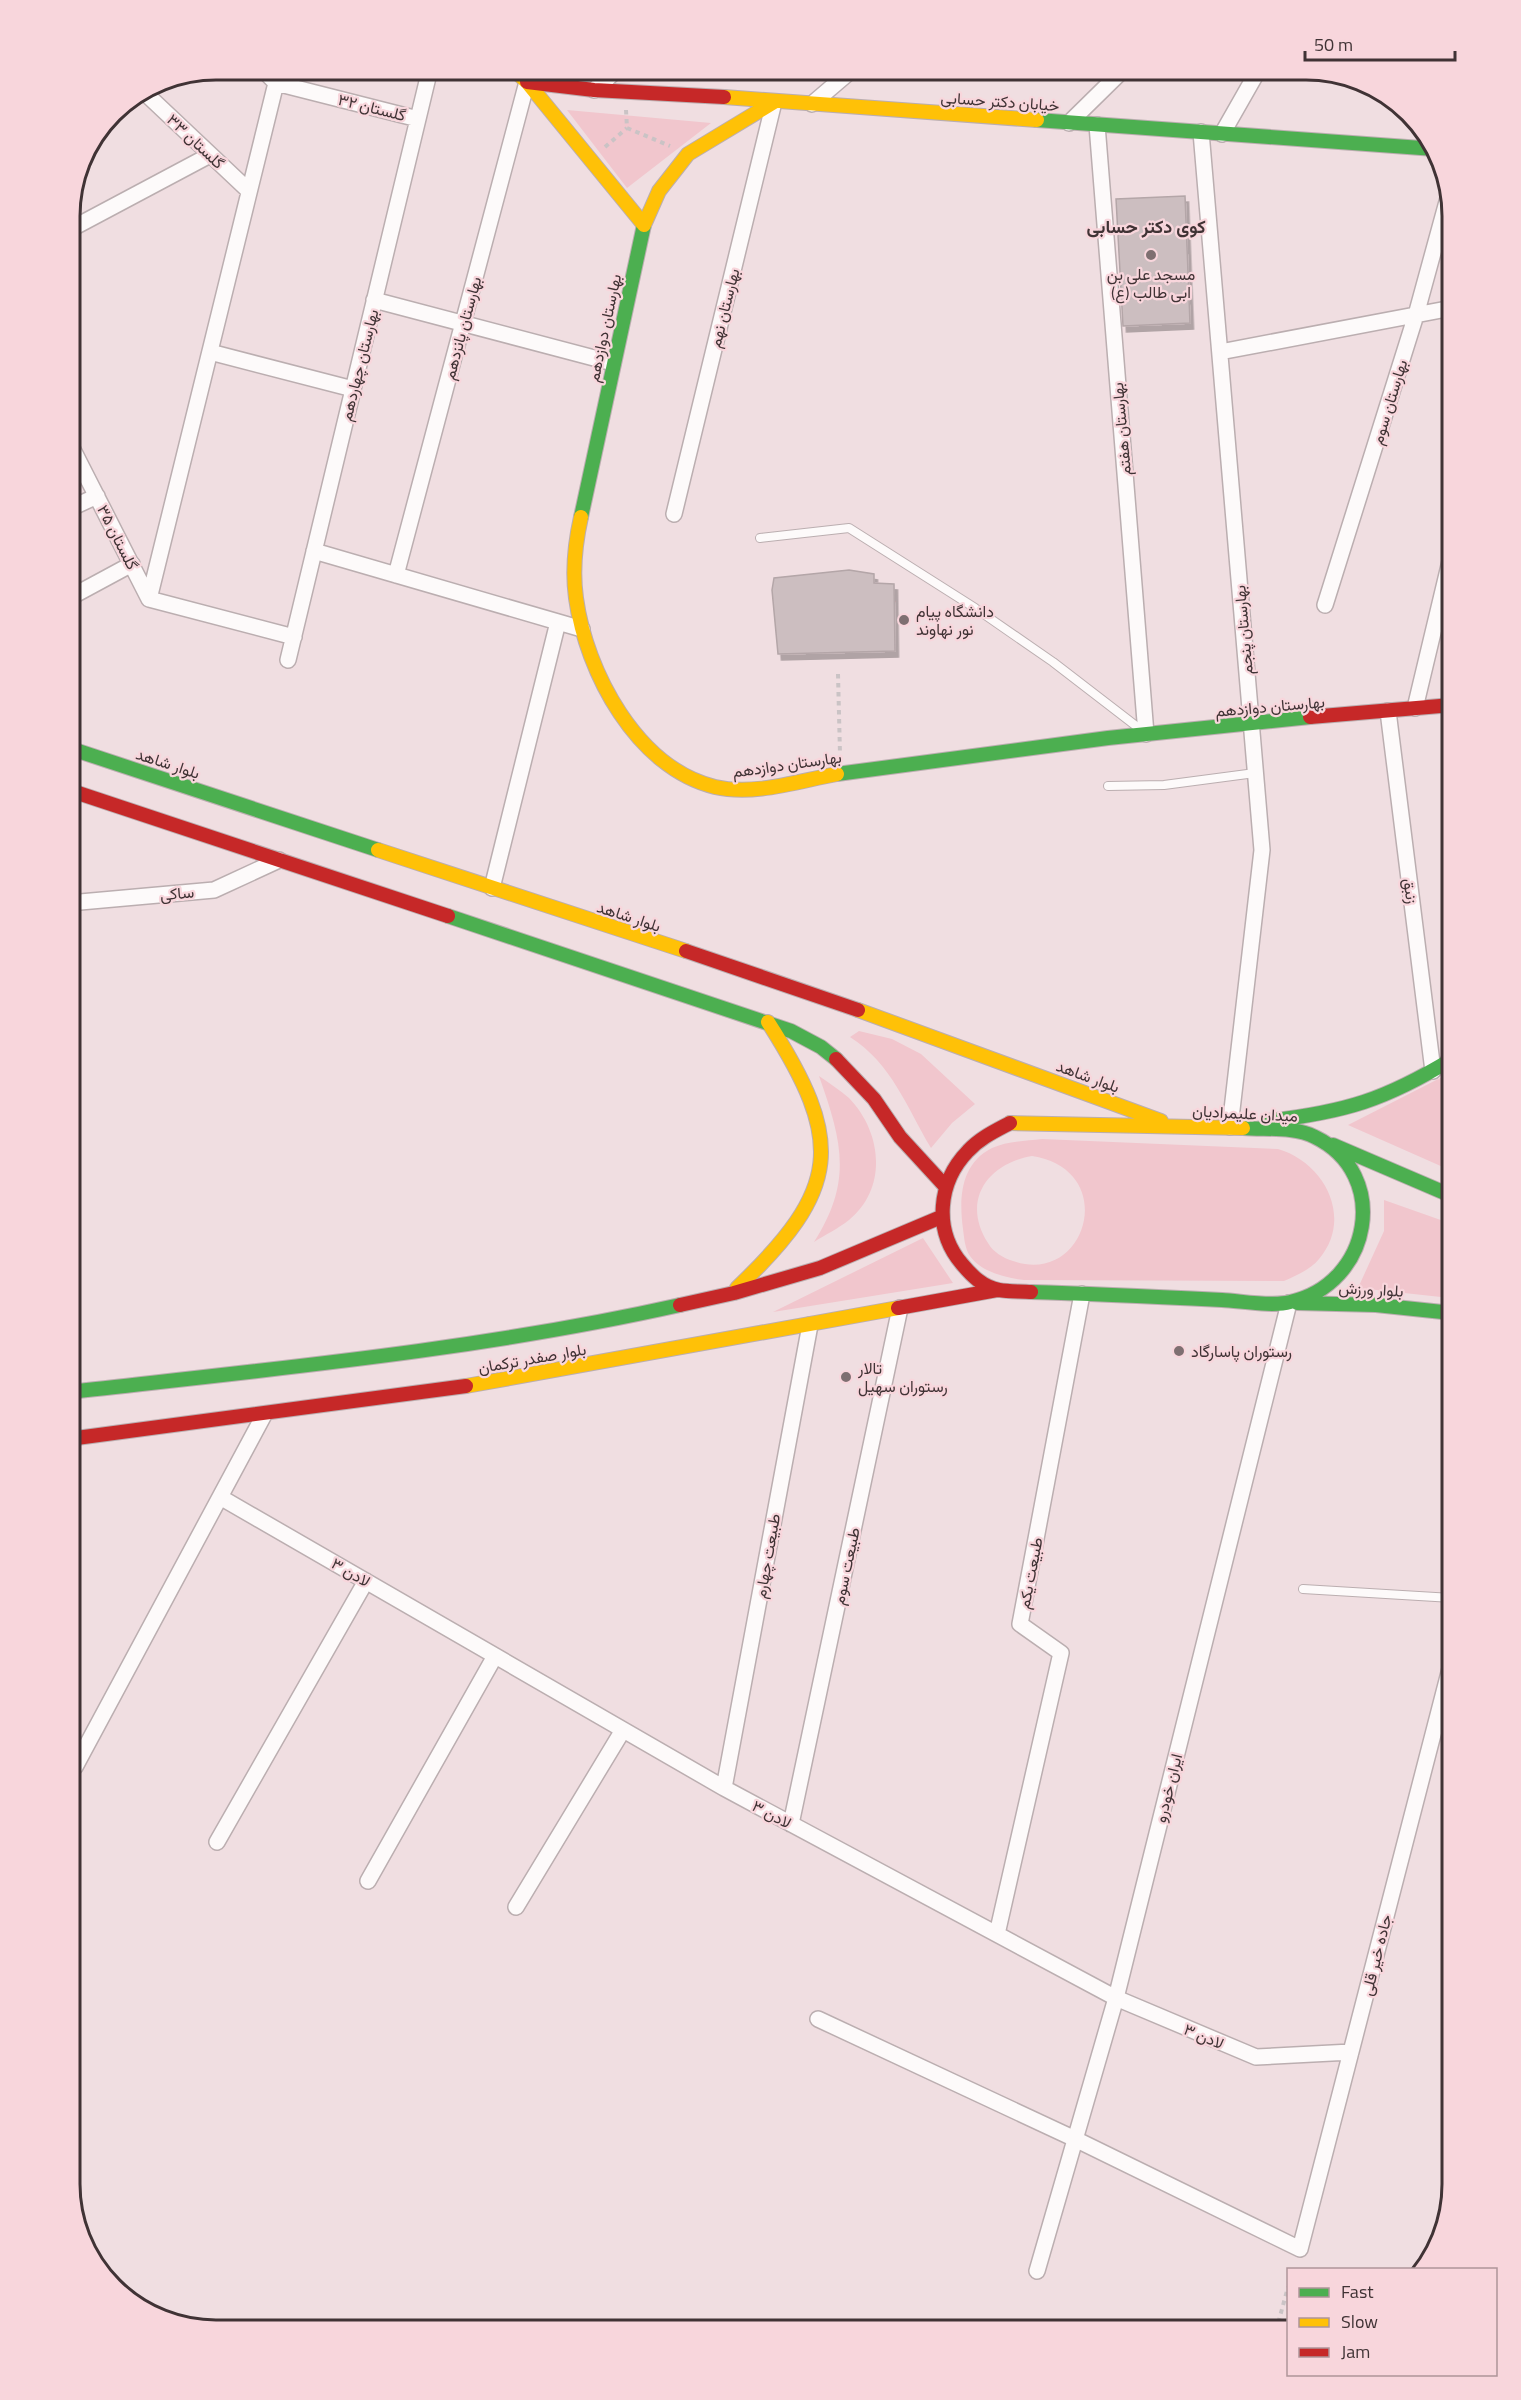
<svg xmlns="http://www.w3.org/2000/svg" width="1521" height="2400" font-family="'Titillium Web',Vazirmatn,sans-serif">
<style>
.green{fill:#f1c6cd;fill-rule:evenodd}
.building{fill:#ccbec0;stroke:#b4a6a8;stroke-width:1.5;filter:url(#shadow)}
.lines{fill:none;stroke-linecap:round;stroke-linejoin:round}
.lane-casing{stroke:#bbaeb0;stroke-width:10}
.street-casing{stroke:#bbaeb0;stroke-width:18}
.fast-casing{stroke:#bbaeb0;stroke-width:16}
.slow-casing{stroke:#bbaeb0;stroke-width:16}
.jam-casing{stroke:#bbaeb0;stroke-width:16}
.path{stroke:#cac3c5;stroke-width:4;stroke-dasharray:4.5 4.5;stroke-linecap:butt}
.lane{stroke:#fdfafa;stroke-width:8}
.street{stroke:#fdfafa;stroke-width:15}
.fast{stroke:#4caf50;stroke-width:14}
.slow{stroke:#ffc107;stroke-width:14}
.jam{stroke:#c62828;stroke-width:14}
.poi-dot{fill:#7e6f71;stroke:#f8d6dc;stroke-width:2}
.labels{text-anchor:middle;stroke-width:4.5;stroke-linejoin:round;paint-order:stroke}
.street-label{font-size:16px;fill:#403335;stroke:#f8d6dc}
.poi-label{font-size:16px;fill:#403335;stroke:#f8d6dc;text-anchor:start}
.neighbourhood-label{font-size:18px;font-weight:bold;fill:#403335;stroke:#f8d6dc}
.rim{fill:none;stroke:#403335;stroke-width:3}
</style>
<defs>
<filter id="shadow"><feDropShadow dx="3.5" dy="6" stdDeviation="0" flood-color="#0004"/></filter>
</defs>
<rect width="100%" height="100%" fill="#f0dee1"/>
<path class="green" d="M567 110 711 123 627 188Z
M859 1031 892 1039 921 1054 975 1104 952 1123 931 1148C906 1106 892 1064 850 1037Z
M1452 1072V1171L1348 1125Z
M819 1076C829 1083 840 1090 849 1098 882 1132 888 1188 849 1220 839 1228 825 1235 814 1242 853 1181 842 1141 819 1076Z
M1042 1139 1278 1149C1324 1162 1354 1218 1319 1259 1310 1270 1297 1275 1284 1281L1024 1280C1006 1278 981 1272 970 1256 965 1249 964 1237 963 1229 959 1199 960 1164 992 1148 1007 1141 1026 1141 1042 1139ZM1032 1156C1121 1170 1086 1287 1013 1261 1003 1258 993 1252 988 1243 961 1201 987 1164 1032 1156Z
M1384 1200 1452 1224V1293L1441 1297 1358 1288 1384 1231Z
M923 1238 953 1283 773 1312Z"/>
<path class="building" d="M1185 196 1190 323 1123 326 1116 199Z
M849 570 874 574V583L894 584 895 651 778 654 772 590 774 578Z"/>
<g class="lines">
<defs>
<path id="lane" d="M760 538 849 528 975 608 1053 662 1140 729
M1108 786 1164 785 1255 773
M1303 1589 1452 1598"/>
<path id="street" d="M262 69 276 83 418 119
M594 90 618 69
M143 91 249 191
M812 104 853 69
M1069 123 1124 69
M1097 125 1146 734
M1201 132 1262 850 1230 1127
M1222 134 1259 69
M69 230 210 155
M374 300 613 363
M210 352 353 389
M1220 352 1452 308
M69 442 149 599
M69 509 97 496
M674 514 774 102
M314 551 582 629
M396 575 527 82
M69 598 132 564
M149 599 276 83
M149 599 294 637
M1325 605 1416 315 1448 198
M288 660 430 69
M1415 708 1452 553
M1388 711 1433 1071
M492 888 558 622
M69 903 214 890 279 860
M220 1497 724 1788 1116 1998 1256 2057 1351 2052
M75 1767 264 1415
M724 1788 810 1325
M791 1824 900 1308
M217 1842 366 1581
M368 1881 495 1656
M516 1907 623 1730
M997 1934 1061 1653 1020 1624 1082 1294
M818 2019 1075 2139 1300 2249 1452 1661
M1037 2271 1116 1998 1289 1303"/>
<path id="fast" d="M1037 120 1435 149
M581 517 644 225
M69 748 378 850
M837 774 1108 738 1310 717
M448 916 791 1031 821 1047 836 1059
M1268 1121C1345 1112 1385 1100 1452 1059
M1333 1145 1452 1196
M1031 1292C1095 1294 1159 1297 1222 1300 1241 1301 1273 1307 1290 1302 1372 1284 1391 1174 1315 1137 1294 1126 1266 1130 1243 1128
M1297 1303 1376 1305 1452 1313
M69 1392C273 1369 479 1350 680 1305"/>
<path id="slow" d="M513 69 527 82 644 225 659 191 688 154 774 102
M724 97 1037 120
M581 517C575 544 572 570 576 598 586 672 637 768 715 787 755 796 798 781 837 774
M378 850 686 951
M858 1010 1161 1121
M1010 1123 1243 1128
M737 1288C841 1189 845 1142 768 1022
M466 1386 898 1308"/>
<path id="jam" d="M527 82 594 90 724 97
M1310 717 1452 705
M69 790 448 916
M686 951 858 1010
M836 1059 874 1099 900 1137 945 1186
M1010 1123C995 1131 980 1138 968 1151 938 1182 933 1230 962 1264 972 1276 983 1287 999 1290 1009 1292 1021 1291 1031 1292
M680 1305 734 1293 820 1268 941 1217
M898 1308 997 1290
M69 1439 466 1386"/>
</defs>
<use href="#lane" class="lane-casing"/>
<use href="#street" class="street-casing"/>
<use href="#fast" class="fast-casing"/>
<use href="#slow" class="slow-casing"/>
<use href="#jam" class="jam-casing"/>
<path class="path" d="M626 110 627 128
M627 128 670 146
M605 147 627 128
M838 674 840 754
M1276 2331 1288 2287"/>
<use href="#lane" class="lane"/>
<use href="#street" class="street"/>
<use href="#fast" class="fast"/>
<use href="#slow" class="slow"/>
<use href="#jam" class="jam"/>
</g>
<g class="poi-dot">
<circle cx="1151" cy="255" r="6"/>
<circle cx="904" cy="620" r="6"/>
<circle cx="1179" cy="1351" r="6"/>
<circle cx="846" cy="1377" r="6"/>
</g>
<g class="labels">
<g class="street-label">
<text transform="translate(1000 101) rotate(4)" y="6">خیابان دکتر حسابی</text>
<text transform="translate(372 107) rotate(14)" y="6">گلستان ۳۲</text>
<text transform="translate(196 141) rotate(43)" y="6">گلستان ۳۳</text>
<text transform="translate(724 308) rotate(-76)" y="6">بهارستان نهم</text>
<text transform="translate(462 328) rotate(-75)" y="6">بهارستان پانزدهم</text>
<text transform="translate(604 328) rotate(-78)" y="6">بهارستان دوازدهم</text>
<text transform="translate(359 365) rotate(-76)" y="6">بهارستان چهاردهم</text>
<text transform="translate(1389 402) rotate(-73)" y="6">بهارستان سوم</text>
<text transform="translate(1121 429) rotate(-95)" y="6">بهارستان هفتم</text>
<text transform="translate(118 537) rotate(63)" y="6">گلستان ۳۵</text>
<text transform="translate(1243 630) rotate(-95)" y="6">بهارستان پنجم</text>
<text transform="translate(1270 706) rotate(-5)" y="6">بهارستان دوازدهم</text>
<text transform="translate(168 763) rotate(18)" y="6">بلوار شاهد</text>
<text transform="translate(787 764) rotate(-8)" y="6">بهارستان دوازدهم</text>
<text transform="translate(1411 891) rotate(83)" y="6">زنبق</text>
<text transform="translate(177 893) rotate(-5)" y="6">ساکی</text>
<text transform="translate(629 916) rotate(18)" y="6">بلوار شاهد</text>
<text transform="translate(1088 1076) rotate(20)" y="6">بلوار شاهد</text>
<text transform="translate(1245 1113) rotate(3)" y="6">میدان علیمرادیان</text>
<text transform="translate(1371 1289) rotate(3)" y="6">بلوار ورزش</text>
<text transform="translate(532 1358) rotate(-10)" y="6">بلوار صفدر ترکمان</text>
<text transform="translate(767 1556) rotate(-80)" y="6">طبیعت چهارم</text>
<text transform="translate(846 1566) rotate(-78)" y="6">طبیعت سوم</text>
<text transform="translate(351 1572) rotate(30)" y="6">لادن ۳</text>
<text transform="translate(1030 1573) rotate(-79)" y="6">طبیعت یکم</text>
<text transform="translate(1168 1788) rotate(-76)" y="6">ایران خودرو</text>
<text transform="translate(772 1814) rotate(28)" y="6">لادن ۳</text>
<text transform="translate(1376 1955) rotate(-76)" y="6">جاده خیر قلی</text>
<text transform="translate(1204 2036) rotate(23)" y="6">لادن ۳</text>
</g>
<g class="poi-label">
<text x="1151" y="280" text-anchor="middle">مسجد علی بن<tspan x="1151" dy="18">ابی طالب (ع)</tspan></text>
<text x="916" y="617">دانشگاه پیام<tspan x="916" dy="18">نور نهاوند</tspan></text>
<text x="1191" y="1357">رستوران پاسارگاد</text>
<text x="858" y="1374">تالار<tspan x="858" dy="18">رستوران سهیل</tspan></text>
</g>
<g class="neighbourhood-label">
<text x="1146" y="233">کوی دکتر حسابی</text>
</g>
</g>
<path d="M0 0H1521V2400H0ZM216 80H1306A136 136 0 0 1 1442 216V2184A136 136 0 0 1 1306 2320H216A136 136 0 0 1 80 2184V216A136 136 0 0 1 216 80Z" fill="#f8d6dc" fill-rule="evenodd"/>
<path class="rim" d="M216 80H1306A136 136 0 0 1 1442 216V2184A136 136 0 0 1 1306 2320H216A136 136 0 0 1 80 2184V216A136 136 0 0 1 216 80Z"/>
<rect x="1287" y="2268" width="210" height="108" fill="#f8d6dc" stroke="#ae9599" stroke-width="1.5"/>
<rect x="1299" y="2288" width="30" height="9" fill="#4caf50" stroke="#ae9599" stroke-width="1.5"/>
<text x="1341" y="2298" font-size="18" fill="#403335">Fast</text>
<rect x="1299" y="2318" width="30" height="9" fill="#ffc107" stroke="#ae9599" stroke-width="1.5"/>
<text x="1341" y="2328" font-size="18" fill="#403335">Slow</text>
<rect x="1299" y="2348" width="30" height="9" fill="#c62828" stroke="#ae9599" stroke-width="1.5"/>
<text x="1341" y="2358" font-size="18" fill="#403335">Jam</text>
<path d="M1305 51v9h150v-9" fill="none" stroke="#403335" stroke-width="3"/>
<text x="1314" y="51" font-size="18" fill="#403335" stroke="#f8d6dc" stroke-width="4.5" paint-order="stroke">50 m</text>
</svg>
